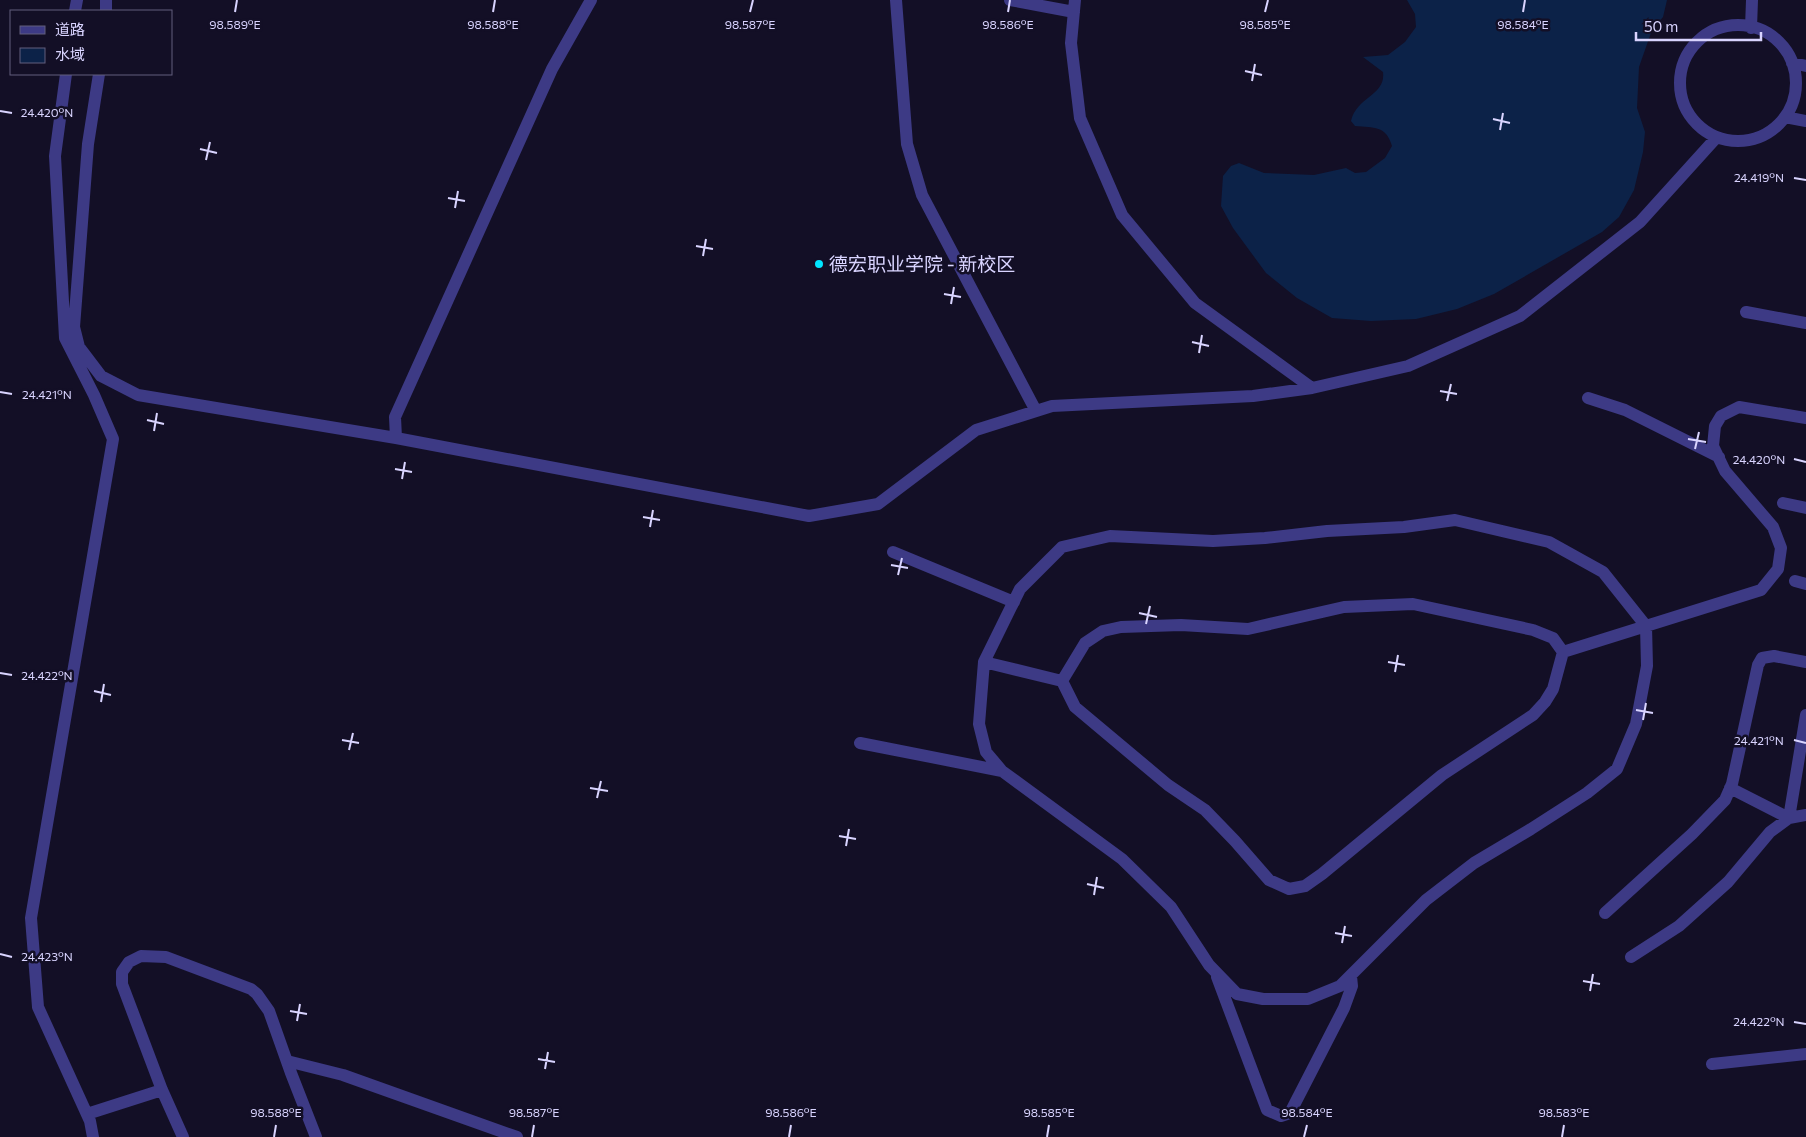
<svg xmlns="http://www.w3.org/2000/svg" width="1806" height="1137" font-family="Commissioner,'Noto Sans SC',sans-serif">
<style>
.water{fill:#0c2248}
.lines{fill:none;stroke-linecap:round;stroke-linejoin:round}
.minor{stroke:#3d3a85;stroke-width:12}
.ticks{fill:none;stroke:#d9d4ff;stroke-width:2}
.poi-dot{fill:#00e5ff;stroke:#130f26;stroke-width:2}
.labels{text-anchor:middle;stroke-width:5;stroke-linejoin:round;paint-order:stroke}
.poi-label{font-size:19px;fill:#d9d4ff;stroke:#130f26;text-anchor:start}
.ticks-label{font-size:12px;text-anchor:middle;fill:#d9d4ff;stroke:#130f26;stroke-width:5;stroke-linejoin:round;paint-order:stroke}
</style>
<rect width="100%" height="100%" fill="#130f26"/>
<path class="water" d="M1407 0H1667L1663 17 1652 30 1639 67 1637 108 1645 132 1643 152 1634 190 1619 217 1602 232 1494 294 1457 309 1416 319 1371 321 1332 318 1297 298 1266 273 1233 228 1221 206 1223 176 1231 166 1239 163 1264 173 1314 175 1346 168 1355 173 1366 172 1385 158 1392 146C1386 125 1374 128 1355 126L1351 121C1357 96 1386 96 1383 72L1363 57 1388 55 1405 42 1416 27 1415 14Z"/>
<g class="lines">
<path class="minor" d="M896 0 907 144 922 195 1036 411
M1010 0 1074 12
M1075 0 1071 43 1080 118 1122 215 1195 303 1312 388
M75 11 77 0
M106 11V0
M1680 83a58 58 0 1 1 116 0a58 58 0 1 1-116 0Z
M1751 28 1752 0
M1792 63 1806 66
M66 74 55 156 65 338 94 395 113 439 31 918 38 1007 90 1121 93 1137
M99 74 88 144 74 327 79 347 101 376 138 395 396 438 809 516 878 504 976 430 1052 406 1253 396 1312 388 1408 366 1520 316 1640 222 1716 138
M1785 117 1806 121
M1746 312 1806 323
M1588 398 1625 410 1719 457
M396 438 395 417 552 69 591 0
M1783 503 1806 508
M1455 520 1549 542 1603 572 1646 626 1647 666 1636 724 1617 769 1587 793 1531 829 1474 863 1426 900 1340 986 1308 999H1263L1237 994 1209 965 1171 907 1122 859 1002 771 986 752 979 724 984 662 1020 589 1062 547 1110 536 1213 541 1265 538 1327 531 1404 527Z
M893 552 1014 602
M1795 581 1806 584
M1413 604 1533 630 1553 638 1563 652 1553 689 1545 702 1533 715 1442 775 1322 874 1305 886 1289 889 1269 880 1235 841 1205 810 1168 785 1075 707 1062 681 1085 643 1103 631 1121 627 1181 625 1248 629 1344 607Z
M1563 652 1761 590 1778 569 1781 548 1773 527 1725 471 1713 446 1715 426 1721 416 1739 407 1806 418
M984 662 1062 681
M860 743 1002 771
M1730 788 1789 818 1806 715
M1605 913 1692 834 1725 800 1732 784 1758 665 1762 658 1774 656 1806 662
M1631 957 1679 926 1728 882 1770 832 1789 818 1806 815
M1217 977 1267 1110 1281 1116 1290 1113 1344 1008 1352 986 1351 976
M287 1061 343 1075 517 1137
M1712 1064 1806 1054
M87 1114 162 1090
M183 1137 162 1090 122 984V972L129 962 141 956 166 957 251 989 257 994 269 1011 291 1073 316 1137"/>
</g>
<path class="ticks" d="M235 12 237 0M493 12 495 0M750 12 753 0M1008 12 1010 0M1265 12 1268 0M1523 12 1525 0M1245 71 1262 75M1252 81 1255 64M0 111 12 113M1493 119 1510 123M1500 130 1503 113M200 149 217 153M206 160 210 142M1794 178 1806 180M448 198 465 201M455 208 458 191M696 246 713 249M703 256 706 239M944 294 961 297M951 304 954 287M1192 342 1209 346M1199 353 1202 335M1440 391 1457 394M0 392 12 394M1447 401 1451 384M147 420 164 424M154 431 157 413M1688 439 1706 442M1695 449 1699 432M1794 459 1806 462M395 469 412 472M402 479 405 462M643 517 660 520M650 527 653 510M891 565 908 568M898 575 902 558M1139 613 1157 617M1146 624 1150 606M1388 662 1405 665M1395 672 1398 655M0 673 12 675M94 691 111 695M101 702 104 684M1636 710 1653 713M1643 720 1646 703M342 740 359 743M1794 740 1806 743M349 750 353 733M590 788 608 791M597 798 601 781M839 836 856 839M846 846 849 829M1087 884 1104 888M1094 895 1097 877M1335 933 1352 936M1342 943 1345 926M0 954 12 957M1583 981 1600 984M1590 991 1593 974M290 1011 307 1014M297 1021 300 1004M1794 1022 1806 1024M538 1059 555 1062M545 1069 548 1052M274 1137 276 1125M532 1137 534 1125M789 1137 791 1125M1047 1137 1049 1125M1304 1137 1307 1125M1562 1137 1564 1125"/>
<circle class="poi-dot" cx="819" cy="264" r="5"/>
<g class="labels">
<g class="poi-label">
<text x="829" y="271">德宏职业学院 - 新校区</text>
</g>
</g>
<g class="ticks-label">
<text x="235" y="29">98.589°E</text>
<text x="493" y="29">98.588°E</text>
<text x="750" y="29">98.587°E</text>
<text x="1008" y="29">98.586°E</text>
<text x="1265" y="29">98.585°E</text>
<text x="1523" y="29">98.584°E</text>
<text x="47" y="117">24.420°N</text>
<text x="1759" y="182">24.419°N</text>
<text x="47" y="399">24.421°N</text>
<text x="1759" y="464">24.420°N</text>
<text x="47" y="680">24.422°N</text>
<text x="1759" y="745">24.421°N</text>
<text x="47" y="961">24.423°N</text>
<text x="1759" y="1026">24.422°N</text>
<text x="276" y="1117">98.588°E</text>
<text x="534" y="1117">98.587°E</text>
<text x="791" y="1117">98.586°E</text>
<text x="1049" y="1117">98.585°E</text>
<text x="1307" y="1117">98.584°E</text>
<text x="1564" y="1117">98.583°E</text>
</g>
<rect x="10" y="10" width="162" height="65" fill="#130f26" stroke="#625e7d"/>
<rect x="20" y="26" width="25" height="8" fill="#3d3a85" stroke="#625e7d"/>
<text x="55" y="35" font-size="15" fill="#d9d4ff">道路</text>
<rect x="20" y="48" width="25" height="15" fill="#0c2248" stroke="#625e7d"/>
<text x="55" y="60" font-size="15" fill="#d9d4ff">水域</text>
<path d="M1636 32v8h125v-8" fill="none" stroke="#d9d4ff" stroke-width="2.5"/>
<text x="1644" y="32" font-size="15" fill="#d9d4ff" stroke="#130f26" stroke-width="4" paint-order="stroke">50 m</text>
</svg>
